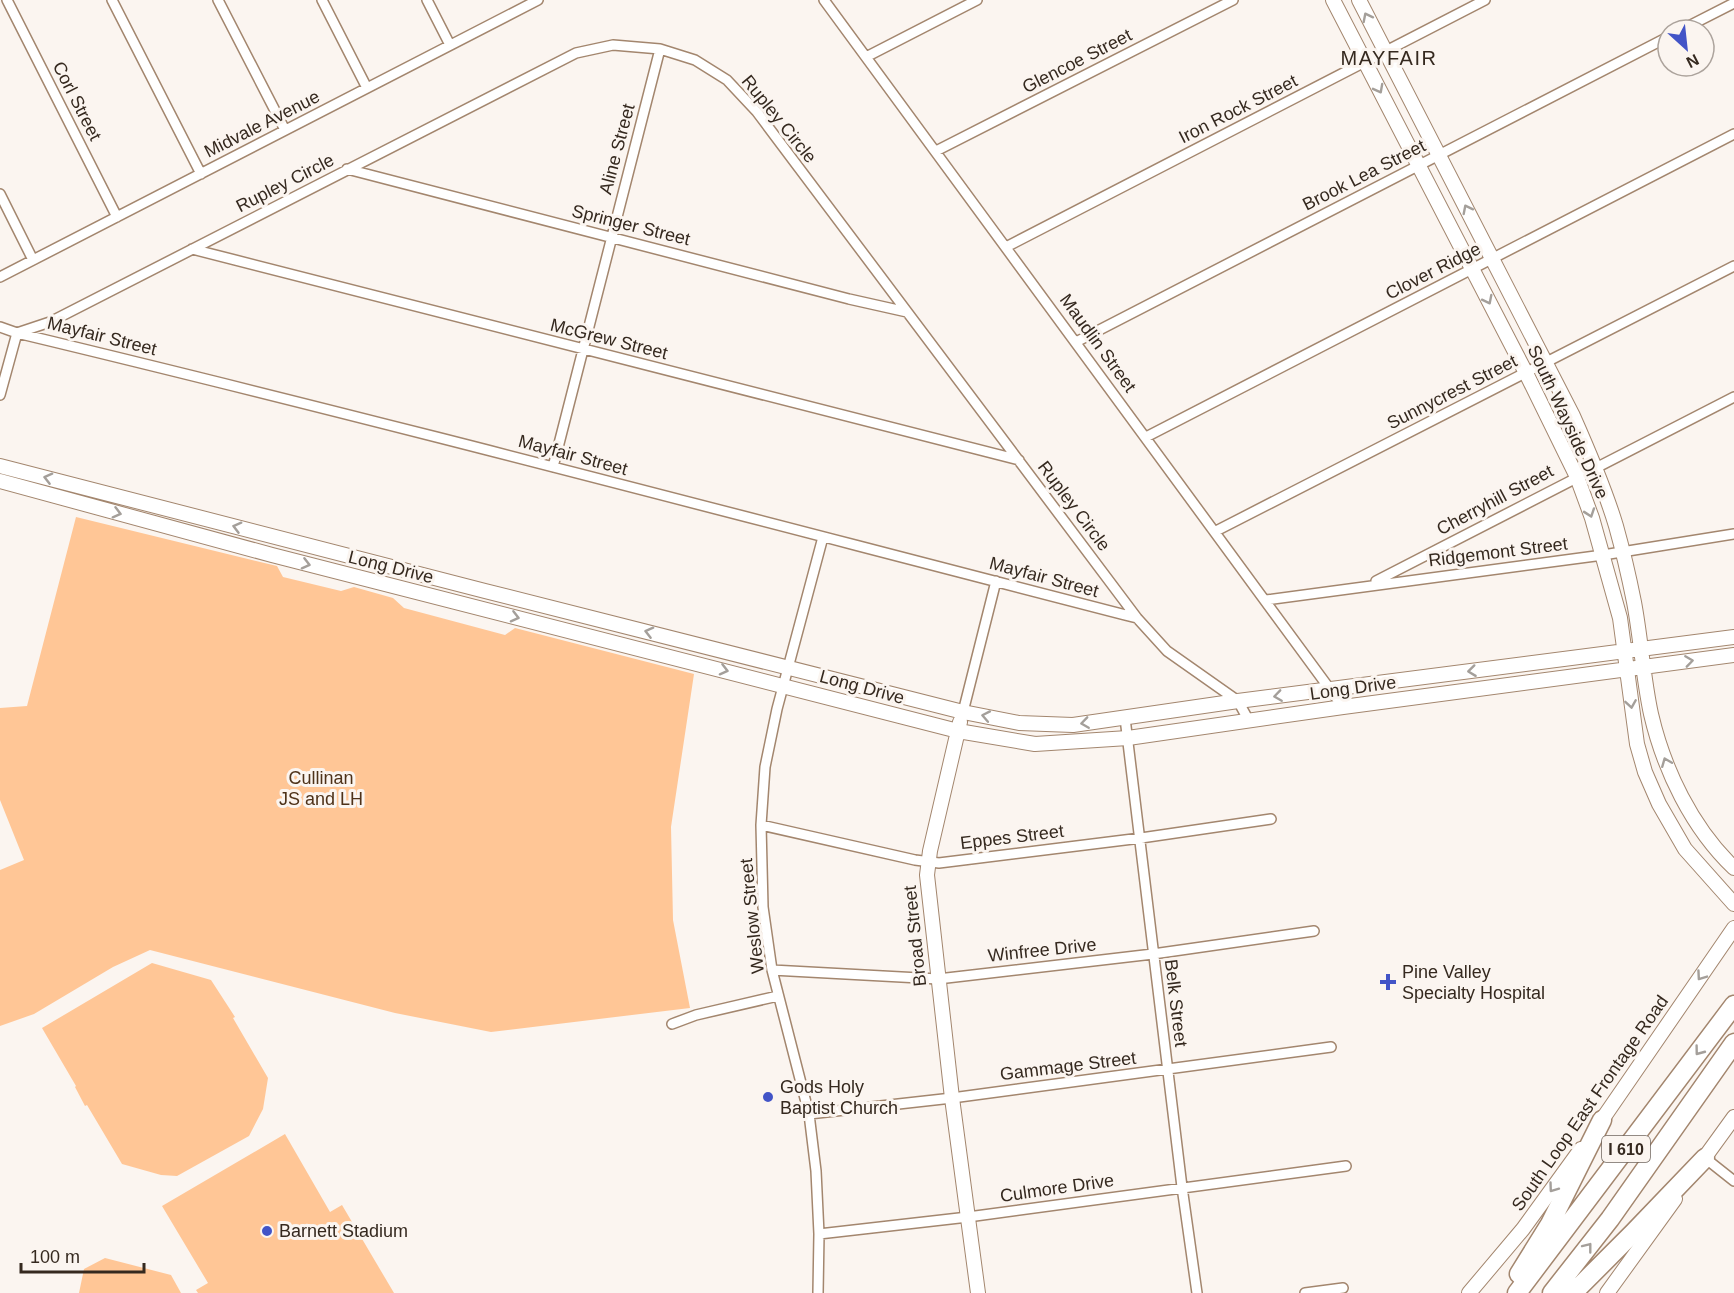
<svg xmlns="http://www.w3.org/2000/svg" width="1734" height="1293" font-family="Helvetica,sans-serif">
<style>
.green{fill:#ffc696}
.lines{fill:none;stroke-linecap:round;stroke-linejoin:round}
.street-casing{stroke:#a3866e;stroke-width:12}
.secondary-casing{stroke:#a3866e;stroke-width:16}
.highway-casing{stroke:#a3866e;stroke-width:21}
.street{stroke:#fff;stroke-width:9}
.secondary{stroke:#fff;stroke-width:14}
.highway{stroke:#fff;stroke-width:18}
.oneway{stroke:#a49f9a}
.poi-dot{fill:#4254c7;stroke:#fbf5f0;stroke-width:2}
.labels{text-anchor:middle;stroke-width:6;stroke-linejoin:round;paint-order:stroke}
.shield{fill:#fbf5f0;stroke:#70665e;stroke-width:1.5}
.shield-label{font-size:16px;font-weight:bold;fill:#35291f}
.street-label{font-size:18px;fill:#35291f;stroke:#fbf5f0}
.park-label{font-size:18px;fill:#4e3219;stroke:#fbf5f0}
.poi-label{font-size:18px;fill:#35291f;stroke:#fbf5f0;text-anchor:start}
.neighbourhood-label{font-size:20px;letter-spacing:1.5px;fill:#35291f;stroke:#fbf5f0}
</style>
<rect width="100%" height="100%" fill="#fbf5f0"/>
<path class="green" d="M76 517 277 566 283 577 341 591 354 587 393 598 404 608 505 635 515 628 694 674 671 827 673 920 690 1008 491 1032 395 1013 150 950 113 967 34 1014 0 1026V870L24 860 0 800V708L27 706Z
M152 963 211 980 235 1017 233 1018 268 1078 263 1109 249 1136 177 1176 161 1175 122 1164 87 1105 85 1106 75 1087 76 1086 42 1028Z
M285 1134 330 1212 342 1205 394 1293H198L196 1290 208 1283 162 1206Z
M105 1258 171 1275 181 1293H79L84 1269Z"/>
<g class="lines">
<defs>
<path id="street" d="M7 0 117 217
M112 0 201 174
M218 0 285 130
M322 0 367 88
M427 0 450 45
M824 0 1343 707
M1681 30 1734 3
M866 57 977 0
M936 151 1233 0
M347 169 849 299 907 312
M0 194 33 260
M1006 247 1485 0
M192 249 1019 460
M0 277 538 0
M0 327 17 333C392 423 764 522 1137 618
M1076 342 1668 37
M0 395 17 333 50 322 576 53 613 45 660 49 695 60 727 80 757 112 1137 618 1167 651 1238 701 1249 721
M1146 437 1734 134
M553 467 660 49
M1216 531 1734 266
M1376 581 1734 397
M1266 600 1603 555 1734 534
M963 712 996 581
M1125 718 1182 1187 1197 1293
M761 825 915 860 939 863 1141 838 1271 819
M772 970 938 979 1153 954 1314 931
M672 1024 696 1015 778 996
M809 1114 952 1098 1331 1047
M1705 1158 1734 1181
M819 1234 968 1217 1346 1166
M818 1293 819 1234 816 1171 809 1114 772 970 763 907 761 825 765 767 777 709 823 537
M1305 1293 1343 1288"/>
<path id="secondary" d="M1333 0 1526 373 1577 477 1592 518 1620 618 1637 744 1645 772 1659 804 1685 849 1734 904
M1359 0 1573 416C1589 452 1605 489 1616 526 1623 551 1629 577 1634 602 1641 639 1643 677 1651 714 1664 770 1692 828 1734 868
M0 466 485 591 963 712 1019 723 1073 725 1238 701 1734 637
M0 481 272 555 958 731 1035 744 1128 738 1343 707 1734 655
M960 722 930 851 927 875 952 1098 978 1293
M1597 1127 1734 928
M1700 1164 1734 1117
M1469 1293 1523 1229 1581 1149
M1607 1293 1675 1199"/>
<path id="highway" d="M1519 1274 1550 1224 1602 1120
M1517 1293 1734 1005
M1552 1293 1610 1219 1734 1043
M1573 1293 1634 1232 1705 1158"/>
</defs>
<use href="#street" class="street-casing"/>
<use href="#secondary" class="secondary-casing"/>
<use href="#highway" class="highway-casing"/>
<use href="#street" class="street"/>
<use href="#secondary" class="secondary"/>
<use href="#highway" class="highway"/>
</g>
<defs><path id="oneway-chevron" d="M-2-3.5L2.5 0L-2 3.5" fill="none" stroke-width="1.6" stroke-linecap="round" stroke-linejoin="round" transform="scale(1.5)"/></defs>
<g class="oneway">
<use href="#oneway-chevron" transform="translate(1367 17) rotate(-117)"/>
<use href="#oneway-chevron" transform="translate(1379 89) rotate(62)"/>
<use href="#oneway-chevron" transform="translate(1467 209) rotate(-117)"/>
<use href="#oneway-chevron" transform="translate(1488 300) rotate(63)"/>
<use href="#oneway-chevron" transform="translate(48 478) rotate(-166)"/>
<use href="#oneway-chevron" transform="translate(117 513) rotate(15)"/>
<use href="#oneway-chevron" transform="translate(1590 513) rotate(71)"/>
<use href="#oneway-chevron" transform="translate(237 527) rotate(-165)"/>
<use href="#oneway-chevron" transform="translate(306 564) rotate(14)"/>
<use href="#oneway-chevron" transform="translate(515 617) rotate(14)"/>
<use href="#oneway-chevron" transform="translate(649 632) rotate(-166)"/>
<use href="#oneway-chevron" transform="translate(1689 661) rotate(-8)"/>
<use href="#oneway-chevron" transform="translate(724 670) rotate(14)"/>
<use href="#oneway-chevron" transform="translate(1472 671) rotate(173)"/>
<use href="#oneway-chevron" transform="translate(1278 696) rotate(172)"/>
<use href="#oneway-chevron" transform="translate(1631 704) rotate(81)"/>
<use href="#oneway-chevron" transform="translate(986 716) rotate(-169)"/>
<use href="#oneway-chevron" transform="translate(1085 723) rotate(172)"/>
<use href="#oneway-chevron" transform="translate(1666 762) rotate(-112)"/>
<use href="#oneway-chevron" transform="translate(1701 976) rotate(125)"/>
<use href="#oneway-chevron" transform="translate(1699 1051) rotate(127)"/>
<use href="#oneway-chevron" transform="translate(1553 1188) rotate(126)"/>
<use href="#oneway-chevron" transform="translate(1588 1247) rotate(-52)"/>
</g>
<g class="poi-dot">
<path d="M1385 973h6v6h6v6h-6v6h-6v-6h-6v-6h6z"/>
<circle cx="768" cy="1097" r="6"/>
<circle cx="267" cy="1231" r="6"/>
</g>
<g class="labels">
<rect class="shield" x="1602" y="1136" width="48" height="26" rx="4.5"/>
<g class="shield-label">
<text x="1626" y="1155">I 610</text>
</g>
<g class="street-label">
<text transform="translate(1077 61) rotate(-27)" y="6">Glencoe Street</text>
<text transform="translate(77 101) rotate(63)" y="6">Corl Street</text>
<text transform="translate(1238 109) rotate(-27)" y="6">Iron Rock Street</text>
<text transform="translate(779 119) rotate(51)" y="6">Rupley Circle</text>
<text transform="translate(262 124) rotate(-27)" y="6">Midvale Avenue</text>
<text transform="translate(617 149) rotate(-75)" y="6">Aline Street</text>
<text transform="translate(1364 175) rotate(-27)" y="6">Brook Lea Street</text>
<text transform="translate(285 183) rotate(-27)" y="6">Rupley Circle</text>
<text transform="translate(631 225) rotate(14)" y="6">Springer Street</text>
<text transform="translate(1433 271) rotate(-27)" y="6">Clover Ridge</text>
<text transform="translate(102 336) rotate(14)" y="6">Mayfair Street</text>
<text transform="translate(609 339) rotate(14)" y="6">McGrew Street</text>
<text transform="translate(1098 343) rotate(54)" y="6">Maudlin Street</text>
<text transform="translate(1452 392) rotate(-27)" y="6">Sunnycrest Street</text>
<text transform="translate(1568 422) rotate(65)" y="6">South Wayside Drive</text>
<text transform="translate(573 455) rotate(15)" y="6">Mayfair Street</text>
<text transform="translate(1495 500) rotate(-28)" y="6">Cherryhill Street</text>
<text transform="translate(1074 506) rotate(53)" y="6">Rupley Circle</text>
<text transform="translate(1498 552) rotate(-7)" y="6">Ridgemont Street</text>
<text transform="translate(391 567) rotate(14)" y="6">Long Drive</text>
<text transform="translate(1044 577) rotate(15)" y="6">Mayfair Street</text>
<text transform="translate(862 687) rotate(15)" y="6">Long Drive</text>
<text transform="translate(1353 688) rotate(-8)" y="6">Long Drive</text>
<text transform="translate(1012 837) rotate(-7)" y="6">Eppes Street</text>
<text transform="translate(752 916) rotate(-96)" y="6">Weslow Street</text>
<text transform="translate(915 936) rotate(-96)" y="6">Broad Street</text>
<text transform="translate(1042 950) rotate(-6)" y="6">Winfree Drive</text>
<text transform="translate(1176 1003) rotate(83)" y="6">Belk Street</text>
<text transform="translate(1068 1066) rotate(-7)" y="6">Gammage Street</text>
<text transform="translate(1590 1103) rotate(-55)" y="6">South Loop East Frontage Road</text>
<text transform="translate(1057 1188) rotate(-8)" y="6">Culmore Drive</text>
</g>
<g class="park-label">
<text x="321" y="784">Cullinan<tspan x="321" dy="21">JS and LH</tspan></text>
</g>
<g class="poi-label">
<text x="1402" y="978">Pine Valley<tspan x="1402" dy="21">Specialty Hospital</tspan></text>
<text x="780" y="1093">Gods Holy<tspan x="780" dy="21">Baptist Church</tspan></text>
<text x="279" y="1237">Barnett Stadium</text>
</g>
<g class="neighbourhood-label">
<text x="1389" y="65">MAYFAIR</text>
</g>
</g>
<g transform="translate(1686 48) rotate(153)"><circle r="28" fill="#fbf5f0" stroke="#aca39c" stroke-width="1.5"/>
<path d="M0-4.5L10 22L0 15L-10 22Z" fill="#4254c7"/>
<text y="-9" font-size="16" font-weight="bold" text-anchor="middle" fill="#35291f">N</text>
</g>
<path d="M21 1263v9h123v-9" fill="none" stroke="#35291f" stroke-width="3"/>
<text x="30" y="1263" font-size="18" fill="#35291f" stroke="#fbf5f0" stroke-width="4.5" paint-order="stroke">100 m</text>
</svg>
